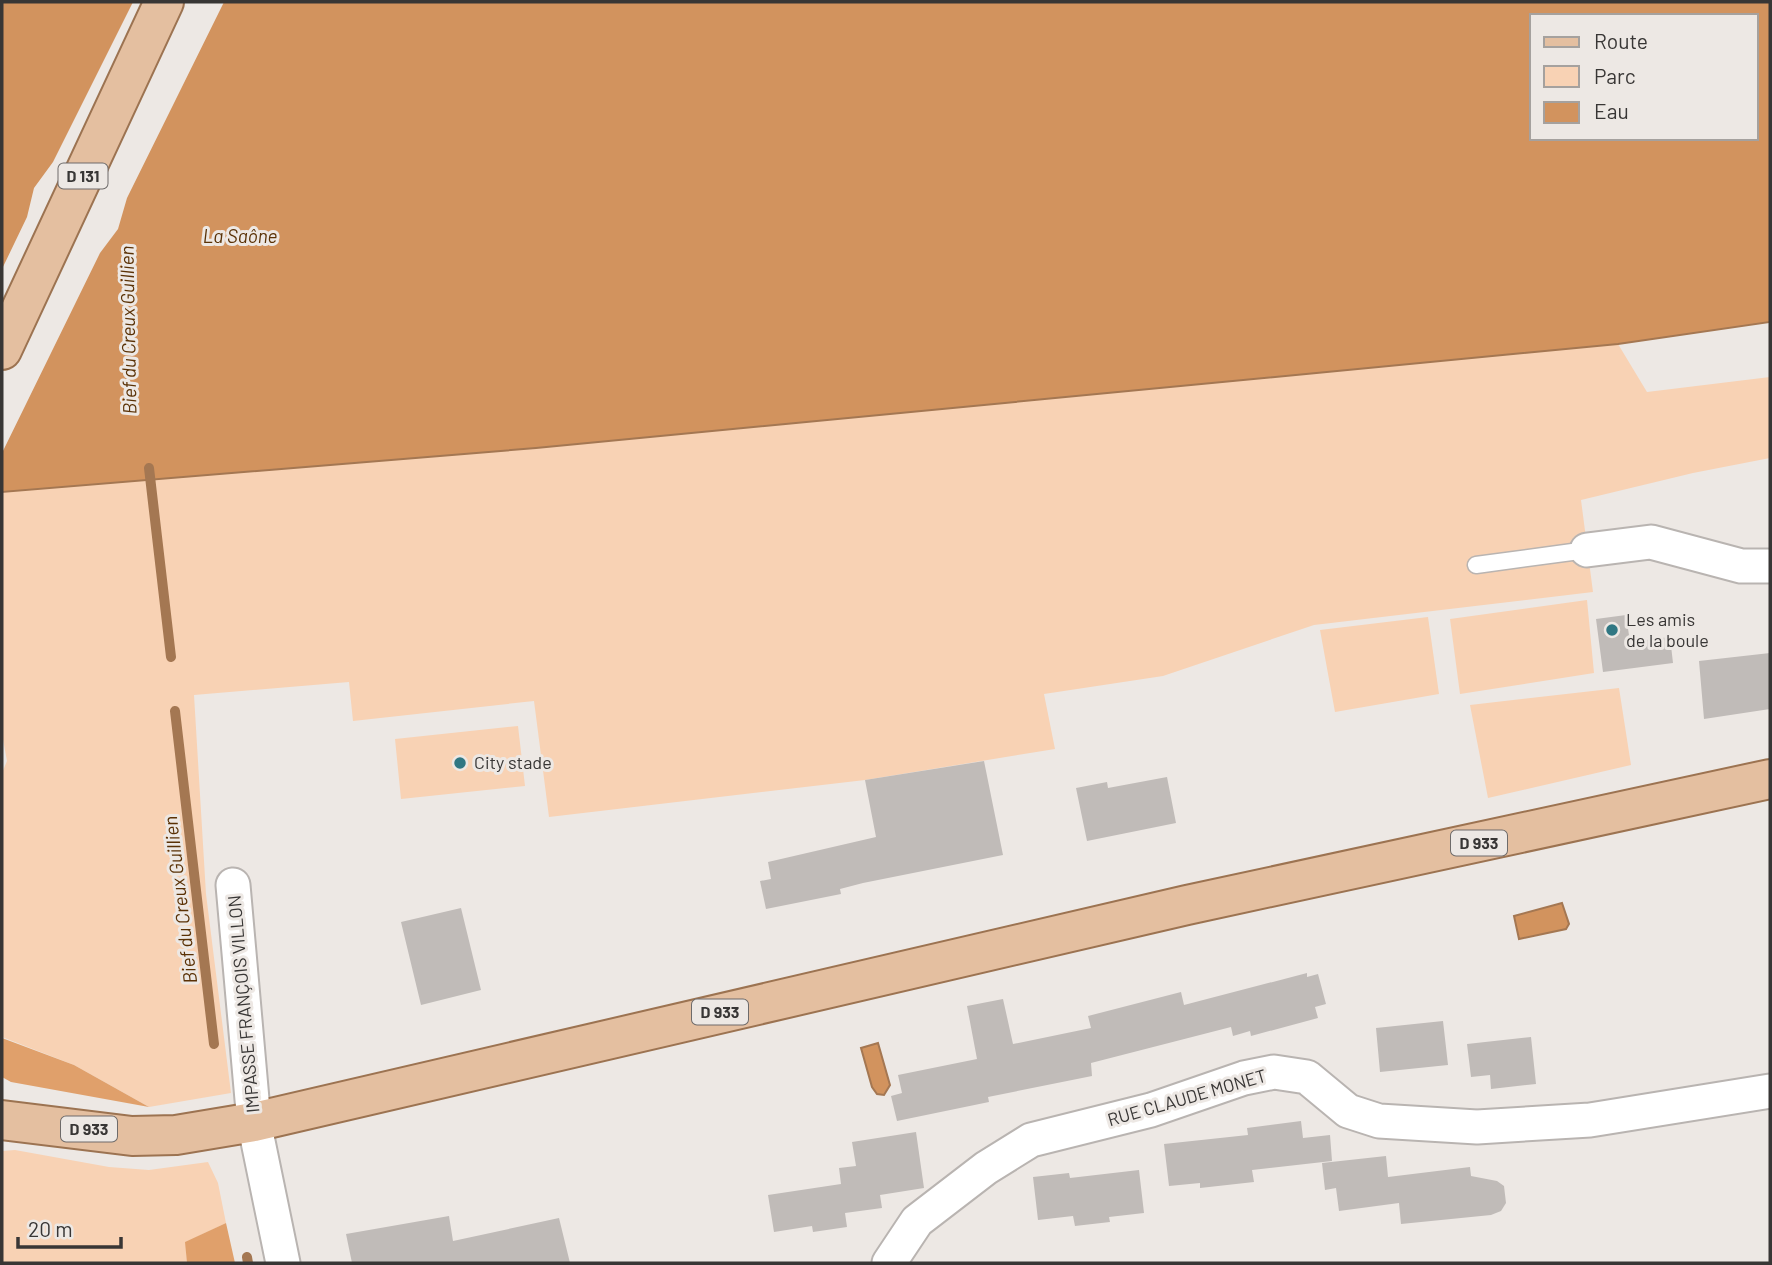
<svg xmlns="http://www.w3.org/2000/svg" width="1772" height="1265" font-family="Barlow,sans-serif">
<style>
.green{fill:#f8d2b4}
.forest{fill:#e0a06b}
.water{fill:#d2935e;stroke:#a47752;stroke-width:2;fill-rule:evenodd}
.pier{fill:#ede8e4}
.lines{fill:none;stroke-linecap:round;stroke-linejoin:round}
.stream{stroke:#a47752;stroke-width:10}
.building{fill:#c0bbb8}
.lane-casing{stroke:#b9b4b1;stroke-width:19}
.street-casing{stroke:#b9b4b1;stroke-width:37}
.primary-casing{stroke:#9c7351;stroke-width:42}
.lane{stroke:#fff;stroke-width:16}
.street{stroke:#fff;stroke-width:33}
.primary{stroke:#e4bfa0;stroke-width:38}
.poi-dot{fill:#307783;stroke:#ede8e4;stroke-width:2.5}
.labels{text-anchor:middle;stroke-width:6;stroke-linejoin:round;paint-order:stroke}
.shield{fill:#ede8e4;stroke:#6e6b6a;stroke-width:2}
.shield-label{font-size:16px;font-weight:bold;fill:#383635}
.poi-label{font-size:18px;fill:#383635;stroke:#ede8e4;text-anchor:start}
.street-label{font-size:18px;fill:#383635;stroke:#ede8e4}
.water-label{font-size:19px;font-style:italic;fill:#5a3105;stroke:#ede8e4}
</style>
<rect width="100%" height="100%" fill="#ede8e4"/>
<path class="green" d="M1618 344 1647 392 1770 377V458L1693 473 1581 500 1593 592 1314 625 1163 676 1044 694 1055 749 865 780 549 817 534 701 353 721 349 682 194 695 206 894 231 1093 149 1107 74 1065 2 1037V773L7 761 2 734V492L536 448Z
M1587 600 1594 673 1460 694 1450 619Z
M1428 617 1439 694 1335 712 1320 630Z
M1619 688 1631 765 1488 798 1470 705Z
M518 726 525 786 401 799 395 739Z
M15 1150 109 1167 149 1170 208 1162 218 1183 226 1223 186 1242 187 1263H2V1151Z"/>
<path class="forest" d="M2 1038 74 1065 149 1107 11 1082 2 1077Z
M226 1223 235 1263H187L185 1242Z"/>
<path class="water" d="M2 2H1770V322L1618 344 536 448 2 492ZM1532 16H1756V138H1532Z
M1562 903 1569 924 1566 929 1519 939 1514 916Z
M878 1043 890 1085 884 1095 877 1094 872 1087 861 1048Z"/>
<path class="pier" d="M133 2H224L127 198 118 229 100 253 2 453V269L27 217 34 188 53 162Z"/>
<g class="lines">
<path class="stream" d="M149 468 171 657
M175 711 214 1044
M247 1257 248 1263"/>
</g>
<path class="building" d="M1626 615 1630 642 1670 637 1673 663 1603 672 1596 619Z
M1770 653V709L1704 719 1699 661Z
M984 761 1003 855 863 883 840 889 841 894 766 909 760 881 771 879 768 862 876 837 865 780Z
M1167 777 1176 823 1087 841 1076 788 1107 782 1108 788Z
M461 908 481 990 421 1005 401 922Z
M1307 973V977L1318 974 1326 1004 1315 1007 1318 1018 1251 1036 1250 1031 1233 1036 1231 1027 1091 1063 1092 1076 988 1097 989 1102 897 1121 891 1096 902 1093 898 1075 977 1059 967 1006 1003 999 1013 1044 1091 1028 1088 1016 1181 992 1184 1005Z
M1443 1021 1448 1065 1380 1072 1376 1028Z
M1531 1037 1536 1084 1491 1089 1490 1075 1471 1077 1467 1044Z
M1301 1121 1303 1138 1330 1135 1332 1161 1252 1170 1254 1182 1200 1188V1183L1169 1186 1164 1144 1248 1135 1247 1128Z
M916 1132 924 1188 880 1195 882 1208 845 1213 847 1227 813 1232 812 1226 774 1232 768 1195 841 1184 839 1168 856 1166 852 1142Z
M1386 1156 1388 1177 1470 1167 1471 1176 1497 1181 1504 1186 1506 1203 1501 1211 1491 1215 1401 1224 1399 1203 1339 1211 1336 1188 1325 1190 1322 1163Z
M1139 1170 1144 1213 1109 1217 1110 1222 1075 1226 1073 1216 1038 1220 1033 1177 1069 1173 1070 1178Z
M449 1216 453 1241 559 1218 570 1263H352L346 1234Z"/>
<g class="lines">
<defs>
<path id="lane" d="M1476 565 1587 550"/>
<path id="street" d="M1587 550 1651 542 1741 566H1770
M233 885 254 1122 283 1263
M889 1263 917 1221 986 1168 1031 1140 1151 1110 1244 1078 1274 1072 1307 1077 1348 1111 1379 1121 1477 1127 1590 1120 1770 1091"/>
<path id="primary" d="M2 350 164 2
M2 1120 132 1136 176 1135 254 1122 1187 905 1770 779"/>
</defs>
<use href="#lane" class="lane-casing"/>
<use href="#street" class="street-casing"/>
<use href="#primary" class="primary-casing"/>
<use href="#lane" class="lane"/>
<use href="#street" class="street"/>
<use href="#primary" class="primary"/>
</g>
<g class="poi-dot">
<circle cx="1612" cy="630" r="7"/>
<circle cx="460" cy="763" r="7"/>
</g>
<g class="labels">
<g class="shield">
<rect x="58.5" y="163.5" width="49" height="25" rx="5"/>
<rect x="1451" y="830.5" width="56" height="25" rx="5"/>
<rect x="692" y="999.5" width="56" height="25" rx="5"/>
<rect x="61" y="1116.5" width="56" height="25" rx="5"/>
</g>
<g class="shield-label">
<text x="83" y="182">D 131</text>
<text x="1479" y="849">D 933</text>
<text x="720" y="1018">D 933</text>
<text x="89" y="1135">D 933</text>
</g>
<g class="poi-label">
<text x="1626" y="626">Les amis<tspan x="1626" dy="21">de la boule</tspan></text>
<text x="474" y="769">City stade</text>
</g>
<g class="street-label">
<text transform="translate(244 1004) rotate(-95)" y="6">IMPASSE FRANÇOIS VILLON</text>
<text transform="translate(1187 1098) rotate(-16)" y="6">RUE CLAUDE MONET</text>
</g>
<g class="water-label">
<text x="240" y="243">La Saône</text>
<text transform="translate(128 330) rotate(-91)" y="7">Bief du Creux Guillien</text>
<text transform="translate(180 900) rotate(-97)" y="7">Bief du Creux Guillien</text>
</g>
</g>
<rect width="1772" height="1265" fill="none" stroke="#383635" stroke-width="7"/>
<rect x="1530" y="14" width="228" height="126" fill="#ede8e4" stroke="#a5a19e" stroke-width="2"/>
<rect x="1544" y="37" width="35" height="10" fill="#e4bfa0" stroke="#a5a19e" stroke-width="2"/>
<text x="1594" y="49" font-size="21" fill="#383635">Route</text>
<rect x="1544" y="66" width="35" height="21" fill="#f8d2b4" stroke="#a5a19e" stroke-width="2"/>
<text x="1594" y="84" font-size="21" fill="#383635">Parc</text>
<rect x="1544" y="102" width="35" height="21" fill="#d2935e" stroke="#a5a19e" stroke-width="2"/>
<text x="1594" y="119" font-size="21" fill="#383635">Eau</text>
<path d="M18 1237v10h103v-10" fill="none" stroke="#383635" stroke-width="3.5"/>
<text x="28" y="1237" font-size="21" fill="#383635" stroke="#ede8e4" stroke-width="5" paint-order="stroke">20 m</text>
</svg>
